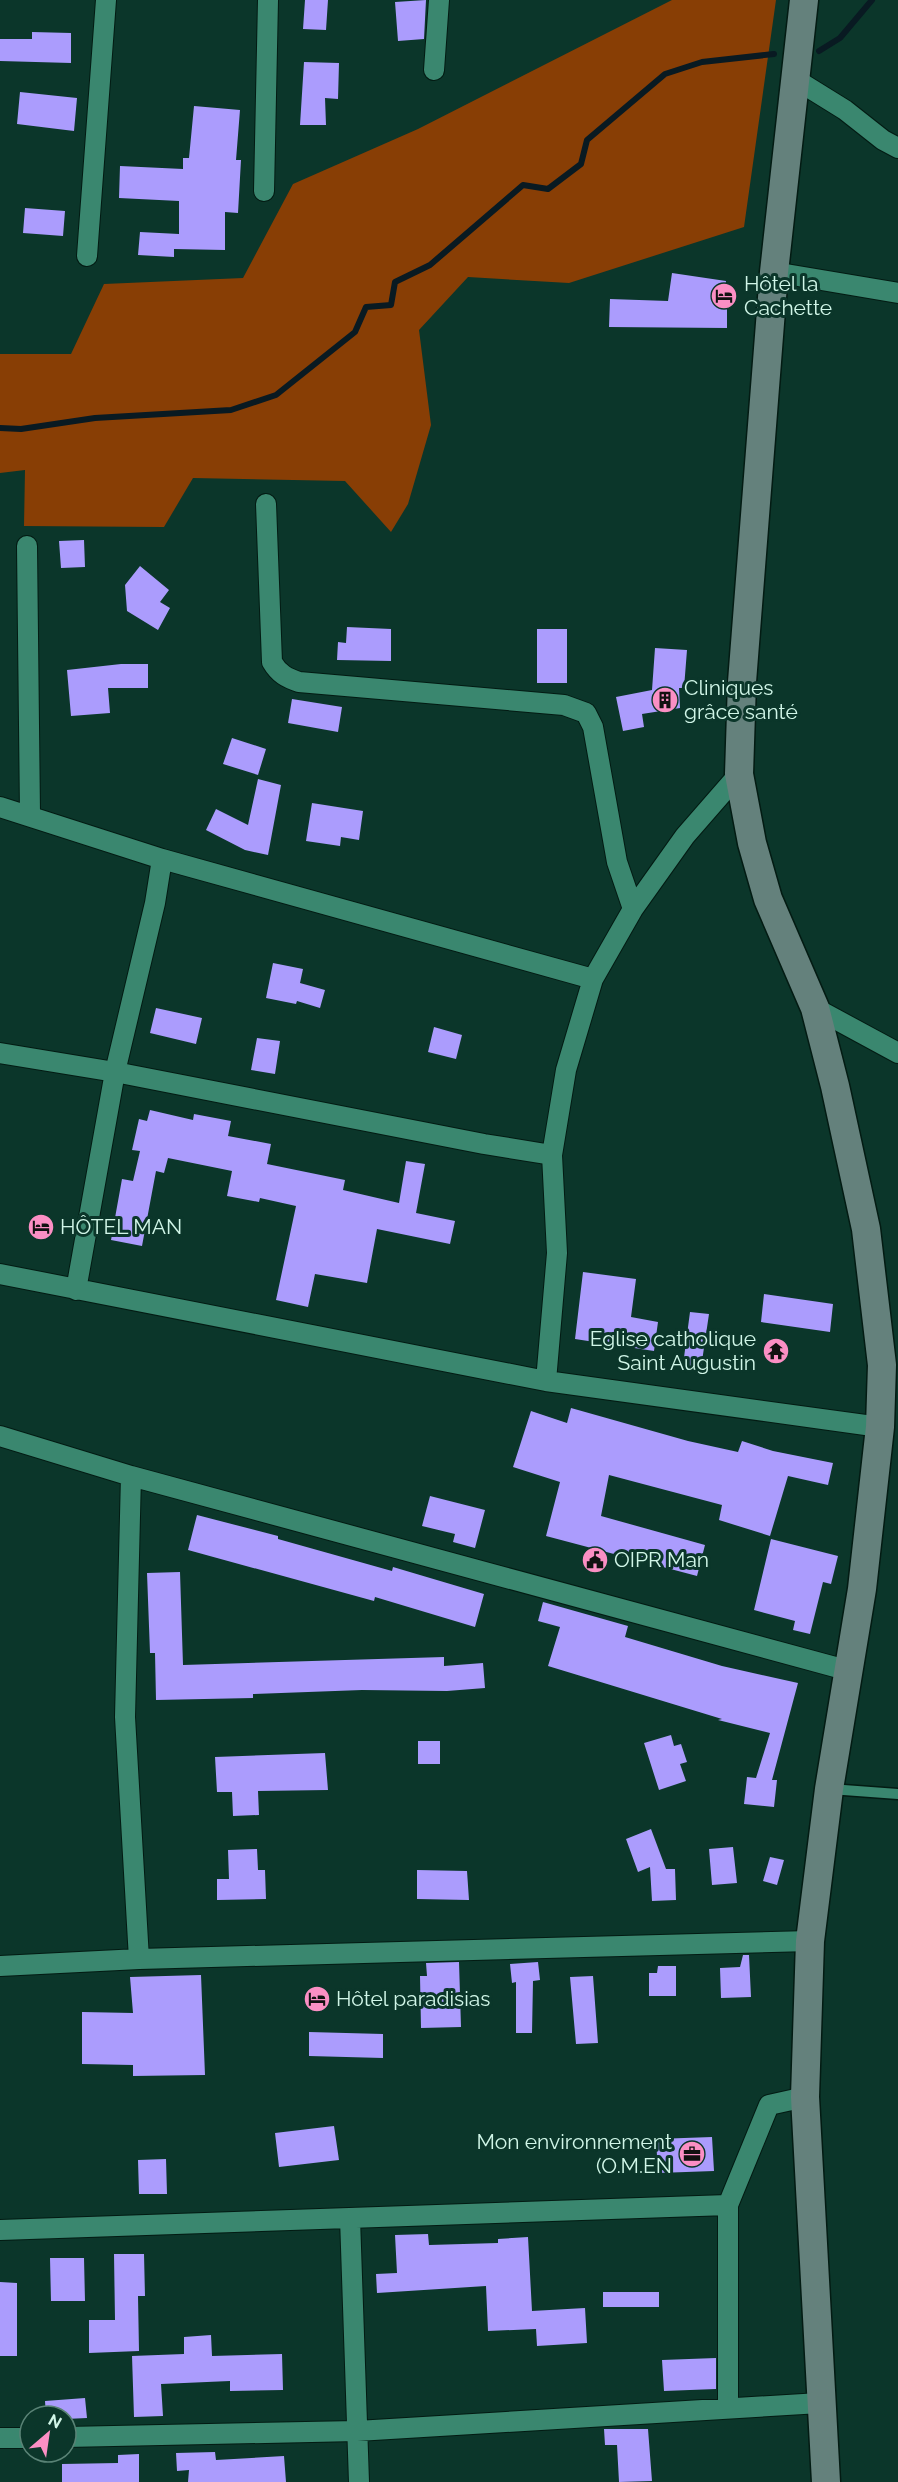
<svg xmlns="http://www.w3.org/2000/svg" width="898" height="2482" font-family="Raleway,sans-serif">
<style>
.green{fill:#883e05}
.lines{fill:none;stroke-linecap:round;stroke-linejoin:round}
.stream{stroke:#091a22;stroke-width:6}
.building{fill:#ab9cfd}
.service-casing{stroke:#031b13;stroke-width:13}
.minor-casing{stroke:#031b13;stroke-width:22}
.secondary-casing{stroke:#031b13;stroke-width:31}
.service{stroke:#3a876f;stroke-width:10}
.minor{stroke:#3a876f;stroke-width:20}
.secondary{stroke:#64817c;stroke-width:28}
.labels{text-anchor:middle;stroke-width:6;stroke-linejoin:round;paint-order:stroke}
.poi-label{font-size:21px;fill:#d1f6e8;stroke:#0b362a;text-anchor:start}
</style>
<rect width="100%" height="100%" fill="#0b362a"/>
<path class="green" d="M672 0H776L744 227 569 283 468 277 419 330 431 425 408 504 391 532 345 481 193 478 164 527 24 526 25 470 0 473V354H71L104 284 243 278 293 184 418 129Z"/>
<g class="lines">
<path class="stream" d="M819 51 840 38 872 0
M0 428 21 429 95 418 231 410 276 395 355 332 366 307 391 305 395 282 430 265 523 185 548 189 581 164 587 140 665 74 702 62 774 54"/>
</g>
<path class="building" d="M305 0H328L326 30 303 29Z
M426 0 424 39 398 41 395 2Z
M32 32 71 33V63L0 61V39H32Z
M304 62 339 63 338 99 325 98 326 125H300Z
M20 92 77 98 74 131 17 124Z
M194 106 240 110 236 160H241L238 213 225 212V250L174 249V257L138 255 140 232 179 234V201L119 198 120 166 183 169V158H189Z
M25 208 65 211 63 236 23 233Z
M672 273 726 281 723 305H727V328L609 327 610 299 668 301Z
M84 540 85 567 61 568 59 541Z
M140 566 169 590 160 602 170 608 158 630 127 611 125 585Z
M347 627 391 629V661L337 660 338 642 346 643Z
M537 629H567V683H537Z
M655 648 687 650 684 688H679L680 708 642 714 644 727 623 731 616 697 652 690Z
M121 664H148V688H108L110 713 71 716 67 670Z
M292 699 342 707 338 732 288 723Z
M232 738 266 749 258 775 223 764Z
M258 779 281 785 268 855 245 850 206 830 216 809 248 825Z
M312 803 363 811 359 840 341 837 340 846 306 841Z
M273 963 303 969 300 983 325 990 320 1008 297 1001 296 1004 266 998Z
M156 1008 202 1018 196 1044 150 1033Z
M434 1027 462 1035 456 1059 428 1052Z
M257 1038 280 1041 275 1074 251 1070Z
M150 1110 193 1120 194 1114 231 1121 228 1136 271 1144 267 1164 345 1180 343 1190 399 1203 406 1161 425 1164 416 1213 455 1221 450 1244 377 1229 367 1283 315 1274 308 1307 276 1300 296 1206 260 1198 259 1202 227 1196 232 1171 168 1158 164 1173 156 1171 142 1246 111 1240 122 1179 133 1181 140 1151 132 1150 139 1119 147 1121Z
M583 1272 636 1279 631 1317 658 1322 654 1351 575 1339Z
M764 1294 833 1304 830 1332 761 1322Z
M690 1312 709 1314 701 1368 683 1365Z
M571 1408 688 1441 738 1452 742 1441 773 1451 833 1463 828 1485 788 1476 770 1536 719 1520 722 1505 609 1475 601 1516 705 1545 697 1576 546 1536 560 1482 513 1467 531 1411 567 1423Z
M430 1496 485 1510 475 1548 453 1542 455 1534 422 1526Z
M197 1515 278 1536V1539L392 1571 393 1567 484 1594 475 1627 375 1597 374 1601 188 1550Z
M771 1539 838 1556 831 1584 823 1582 810 1634 793 1630 795 1621 754 1610Z
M180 1572 183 1665 444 1657V1666L483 1663 485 1688 447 1691 362 1690 253 1694V1698L156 1700 155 1653H150L147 1573Z
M543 1602 628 1626 625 1637 722 1666 798 1683 772 1780H777L774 1807 744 1804 747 1777 756 1778 770 1733 718 1720 722 1719 548 1666 560 1627 538 1621Z
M671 1735 674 1746 681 1744 687 1762 680 1764 686 1781 659 1790 644 1743Z
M418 1741H440V1764H418Z
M325 1753 328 1790 258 1791 259 1815 233 1816 232 1792H217L215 1757Z
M651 1829 666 1869H675L676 1900 652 1901 650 1867 638 1872 626 1839Z
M733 1847 737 1883 712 1885 709 1849Z
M257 1849 258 1870H265L266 1899 217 1900V1879H229L228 1850Z
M770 1857 784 1860 777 1885 763 1881Z
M417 1870 467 1871 469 1900 417 1899Z
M743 1955H749L751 1997 721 1998 720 1968 740 1967Z
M459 1962 461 2027 421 2028 420 1976H427L426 1963Z
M538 1962 540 1980 533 1981 532 2033H516V1982L512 1983 510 1964Z
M658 1966H676V1996H649V1973H657Z
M201 1975 205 2075 133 2076V2065L82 2064V2012L133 2013 130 1977Z
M593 1976 598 2043 576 2044 570 1977Z
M309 2032 383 2034V2058L309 2056Z
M334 2126 339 2160 279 2167 275 2133Z
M712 2137 714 2171 658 2173 656 2139Z
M166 2159 167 2194H139L138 2160Z
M428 2234 429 2245 498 2243V2239L528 2237 532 2311 585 2308 587 2343 537 2346 536 2329 488 2331 486 2286 377 2293 376 2274 397 2273 395 2235Z
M114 2254H144L145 2296H138L139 2351 89 2353V2320H115Z
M50 2258H84L85 2301H51Z
M0 2282 17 2283V2356H0Z
M603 2292H659V2307H603Z
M211 2335 212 2356 282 2354 283 2390 230 2391V2381L161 2384 163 2416 134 2417 132 2356 184 2354V2337Z
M716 2358V2389L664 2391 662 2360Z
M85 2398 87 2418 66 2419V2416H46L45 2401Z
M604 2429H648L652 2481 619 2482 617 2445H605Z
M215 2452 216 2460 284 2456 286 2482H188L189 2470 177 2471 176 2453Z
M139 2454V2482H62V2464L118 2463V2455Z"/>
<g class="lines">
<defs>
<path id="service" d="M830 1789 898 1794"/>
<path id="minor" d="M434 70 439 0
M795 79 845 110 883 140 898 148
M264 191 268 0
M87 256 106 0
M774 272 898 293
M266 504 272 662C279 674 287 678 299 682L564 705 586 713 593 727 617 862 633 909
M27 546 30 814
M0 807 162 859 593 979
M815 1008 898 1053
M0 1053 115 1072 484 1144 552 1155
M0 1274 546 1381 880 1427
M76 1290 115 1072 155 903 162 859
M546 1381 557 1253 552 1155 566 1070 593 979 633 909 685 836 739 774
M0 1436 131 1476 850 1671
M131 1476 125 1717 139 1959
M0 1966 139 1959 810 1941
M350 2218 359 2482
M0 2230 728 2205 769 2105 805 2097
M728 2408V2205
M66 2437 357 2431 820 2403
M0 2438H30"/>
<path id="secondary" d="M804 0 774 272 742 682 739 774 752 843 768 899 815 1008 835 1086 866 1229 882 1365 880 1427 862 1589 829 1789 810 1941 805 2097 826 2482"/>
</defs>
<use href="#service" class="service-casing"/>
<use href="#minor" class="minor-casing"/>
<use href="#secondary" class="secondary-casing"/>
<use href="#service" class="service"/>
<use href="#minor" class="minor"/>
<use href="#secondary" class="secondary"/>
</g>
<defs>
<symbol id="hotel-disc" viewBox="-11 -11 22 22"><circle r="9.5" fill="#fb8fc4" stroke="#0b362a"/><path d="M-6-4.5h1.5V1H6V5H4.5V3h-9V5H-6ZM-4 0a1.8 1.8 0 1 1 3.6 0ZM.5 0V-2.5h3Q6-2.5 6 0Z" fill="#111"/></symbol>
<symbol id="building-disc" viewBox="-11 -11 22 22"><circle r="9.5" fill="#fb8fc4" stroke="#0b362a"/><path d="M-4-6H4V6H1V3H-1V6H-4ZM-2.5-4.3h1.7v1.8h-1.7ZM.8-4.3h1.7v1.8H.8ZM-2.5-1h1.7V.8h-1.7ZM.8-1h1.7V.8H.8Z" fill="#111"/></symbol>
<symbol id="temple-disc" viewBox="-11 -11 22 22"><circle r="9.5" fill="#fb8fc4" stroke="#0b362a"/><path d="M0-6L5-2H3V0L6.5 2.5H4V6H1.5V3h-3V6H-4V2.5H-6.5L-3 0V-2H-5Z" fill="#111"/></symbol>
<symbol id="civic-disc" viewBox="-11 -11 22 22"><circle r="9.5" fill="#fb8fc4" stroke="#0b362a"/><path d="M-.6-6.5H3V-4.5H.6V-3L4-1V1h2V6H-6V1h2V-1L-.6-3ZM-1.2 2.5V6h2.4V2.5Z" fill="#111"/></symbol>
<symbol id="office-disc" viewBox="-11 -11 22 22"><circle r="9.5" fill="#fb8fc4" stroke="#0b362a"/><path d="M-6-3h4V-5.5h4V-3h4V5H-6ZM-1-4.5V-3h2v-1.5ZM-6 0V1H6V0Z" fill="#111"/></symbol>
</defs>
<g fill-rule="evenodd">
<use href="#hotel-disc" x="709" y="281" width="30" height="30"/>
<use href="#building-disc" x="650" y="685" width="30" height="30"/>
<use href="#hotel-disc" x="26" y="1212" width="30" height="30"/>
<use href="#temple-disc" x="761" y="1336" width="30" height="30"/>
<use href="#civic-disc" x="580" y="1545" width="30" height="30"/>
<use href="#hotel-disc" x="302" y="1984" width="30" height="30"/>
<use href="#office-disc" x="677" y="2139" width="30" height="30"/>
</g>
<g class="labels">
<g class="poi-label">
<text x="744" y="291">Hôtel la<tspan x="744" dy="24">Cachette</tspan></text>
<text x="684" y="695">Cliniques<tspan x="684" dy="24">grâce santé</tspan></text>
<text x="60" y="1234">HÔTEL MAN</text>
<text x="756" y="1346" text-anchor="end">Eglise catholique<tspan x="756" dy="24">Saint Augustin</tspan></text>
<text x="614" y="1567">OIPR Man</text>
<text x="336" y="2006">Hôtel paradisias</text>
<text x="672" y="2149" text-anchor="end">Mon environnement<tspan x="672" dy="24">(O.M.EN</tspan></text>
</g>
</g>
<g transform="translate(48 2434) rotate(29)"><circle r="28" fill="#0b362a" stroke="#5a8376" stroke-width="1.5"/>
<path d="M0-4.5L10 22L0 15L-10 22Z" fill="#fb8fc4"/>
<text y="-9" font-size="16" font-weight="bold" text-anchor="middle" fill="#d1f6e8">N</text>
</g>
</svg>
